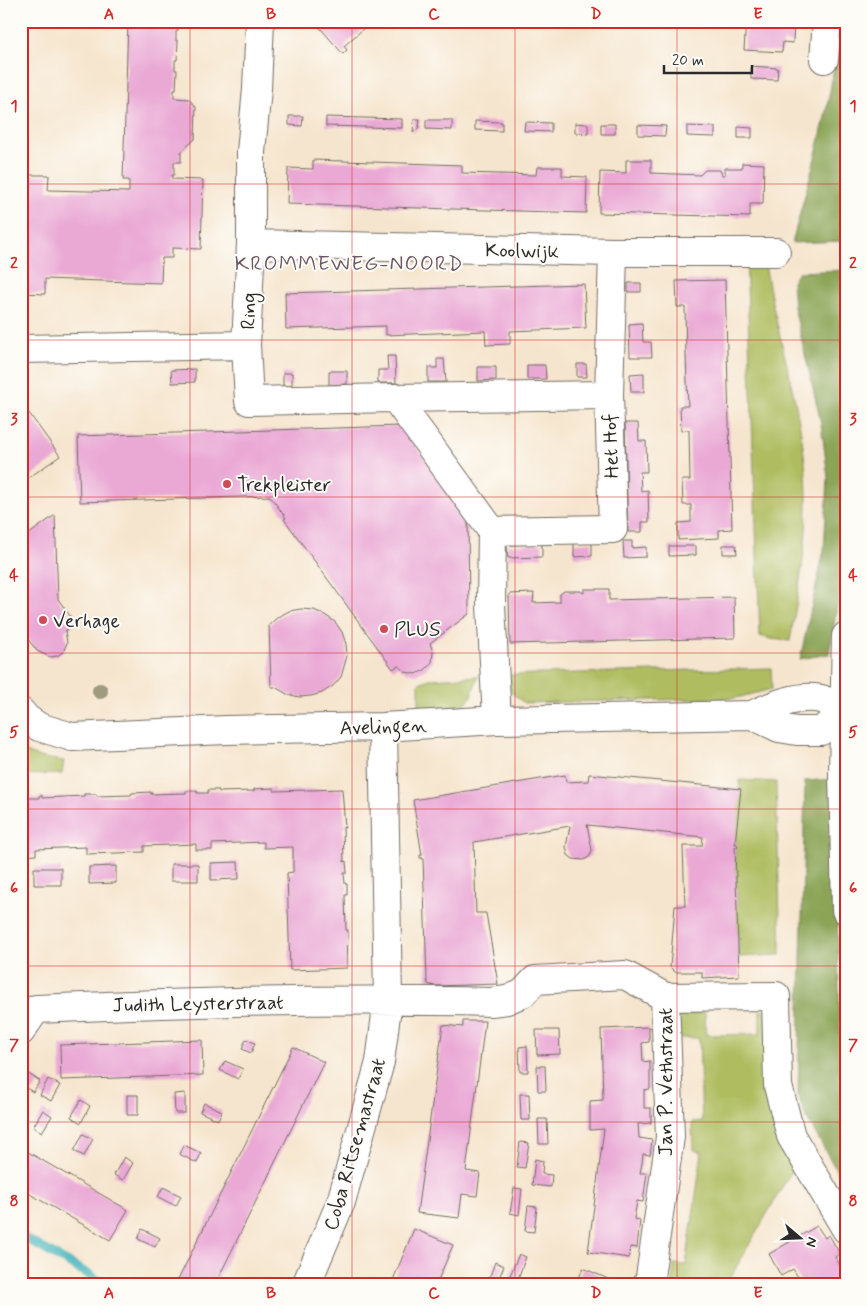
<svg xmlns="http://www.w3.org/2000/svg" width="867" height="1306" font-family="Mynerve,sans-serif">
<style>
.green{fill:#afbd60;stroke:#6d7446}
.forest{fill:#8ba456;stroke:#5b6840}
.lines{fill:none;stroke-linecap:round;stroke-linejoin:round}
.stream{stroke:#42b2b9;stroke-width:9}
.building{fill:#eaa9d5}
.minor-casing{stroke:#726c64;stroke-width:30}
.major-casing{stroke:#726c64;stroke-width:30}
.minor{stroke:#fff;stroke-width:28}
.major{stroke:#fff;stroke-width:28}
.tree{fill:#a09b7f}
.grid{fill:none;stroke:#d62828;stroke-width:1;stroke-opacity:0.55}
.poi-dot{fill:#d1495b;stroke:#fdfcf7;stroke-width:2}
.labels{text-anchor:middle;stroke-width:4;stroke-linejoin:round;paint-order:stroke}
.street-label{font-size:20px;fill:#2b2b2b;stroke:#fdfcf7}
.poi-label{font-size:20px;fill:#2b2b2b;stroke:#fdfcf7;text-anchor:start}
.neighbourhood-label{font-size:21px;letter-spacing:1px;fill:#6e5766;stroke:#fdfcf7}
.neatline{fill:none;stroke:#d62828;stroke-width:2}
.grid-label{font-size:16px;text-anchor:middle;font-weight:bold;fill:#d62828}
</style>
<rect width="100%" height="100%" fill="#fdfcf7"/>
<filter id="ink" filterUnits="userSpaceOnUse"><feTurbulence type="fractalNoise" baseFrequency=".02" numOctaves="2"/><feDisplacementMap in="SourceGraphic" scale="10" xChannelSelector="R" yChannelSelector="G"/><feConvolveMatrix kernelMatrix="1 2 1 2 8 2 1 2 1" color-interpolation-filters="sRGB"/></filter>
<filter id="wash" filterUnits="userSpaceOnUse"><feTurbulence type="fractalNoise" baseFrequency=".0096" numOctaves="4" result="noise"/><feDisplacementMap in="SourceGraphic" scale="20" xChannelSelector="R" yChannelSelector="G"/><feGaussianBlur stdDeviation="1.12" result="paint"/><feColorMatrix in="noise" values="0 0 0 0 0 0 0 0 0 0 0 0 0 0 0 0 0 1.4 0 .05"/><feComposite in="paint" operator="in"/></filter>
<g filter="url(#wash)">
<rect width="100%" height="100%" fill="#f6e5ce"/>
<path class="green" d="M746 256 764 260C768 279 771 300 776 319 790 380 808 443 807 506 807 549 797 598 790 641L771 639 760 636Z
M771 668 772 689 736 698 524 703 512 693 501 675Z
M478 676 471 697 463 706 419 709V683L430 679Z
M21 748C32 758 50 759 64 761L62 774 21 775Z
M740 780 776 782 781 955 738 957 735 847H738L737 844H735Z
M760 1011H765L769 1094 778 1142 795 1165 726 1285H672L674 1264 686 1265 702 1152 693 1150 692 1122 702 1121 699 1038H679L677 1016 705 1012 706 1035 760 1034Z"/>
<path class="forest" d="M837 21H846V241L792 243C811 170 836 97 837 21Z
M846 270V554L829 654 800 659 824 550 828 478 821 423 794 307 792 282 798 272Z
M834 779 841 1067 846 1096V1187L805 1115 798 1095 805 781Z"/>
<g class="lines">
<path class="stream" d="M21 1236 107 1285"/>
</g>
<g id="blocks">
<path class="building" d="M128 21H178V31H176V41H178L177 60H175V70H177L176 89H174V98L189 99 196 107 195 139 181 152V162H174V175H172V179L203 180 201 249 172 248V258H162L161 283 45 279V294L21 293V175H49L48 190 129 192V180H123Z
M314 21H372L344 46 347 50 343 54Z
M746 21H794L793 43 783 42 782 52 744 50Z
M751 66 778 68 777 80 751 79Z
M289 116H303L302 126 289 125Z
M326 117 402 119V128L326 126Z
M414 119H420L419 127 413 133Z
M426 120H452V130L426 129Z
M475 121 502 122V131L475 130Z
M525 122 551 123V132L524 131Z
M575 123 588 124V134L575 133Z
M601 124H615V134H601Z
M638 125 666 126 665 136 638 135Z
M687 126 715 127V137L687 136Z
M738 127 752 128V138H738Z
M313 160 462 165V173L536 175 537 167H562V176L587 177 586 213 287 204 288 168 313 169Z
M626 160H651V173L700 175 705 170H720L722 175H725V168H742V163L764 164 763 204H750V217L599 213 600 172 626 173Z
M725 280 732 529 719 530V538L678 540V523L691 522V505H683L682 480H690L689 430 681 431 680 406H688L686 356 685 307H677L676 281Z
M628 283H641V292H628Z
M584 284 586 328 510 331V344L486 345 485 331 386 335V326L286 329 285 293Z
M642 323 643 342H651L652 357H630L629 324Z
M387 356H395L396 383H378V370H388Z
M437 359H444L446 382H428V368H437Z
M577 364H586L587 377H577Z
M527 365H545L546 379H527Z
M478 367H496V380L478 381Z
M195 369V382L172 383 171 370Z
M329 371H347V384L329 385Z
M283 373H292V386H283Z
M644 373V392H631L630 374Z
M21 402 60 456 21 483Z
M625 423H638L639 441H646L647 472H640L641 491 648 490 649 522H642V532H628Z
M401 426 468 519 469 614 430 643 433 652 432 662 425 670 416 674 406 672 398 666 393 669 284 519 286 518 270 496 80 502 78 436Z
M55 515 58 599 75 623 65 631 67 643 63 652 57 656 50 657 37 651 21 630V540Z
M623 541H632V548L646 547V557L624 558Z
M592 542V556L574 557V543Z
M542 544V557L508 558 507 545Z
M723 545H736L737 554H723Z
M669 546H696V555L669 556Z
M584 589H609V600L734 597 735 638 510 644 509 594 534 593 533 603 560 602V594L564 591H580L584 593Z
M301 609 314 610 325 615 335 622 342 632 346 644 347 656 341 677 333 686 322 693 311 696 299 697 287 694 275 687H271L269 625 278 617 289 611Z
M589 774 741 789 735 844H737L738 847H735L739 976 702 978V972H675L670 967 675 906H685L683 846H702L703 837 587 825 592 850 590 856 584 860 573 859 568 855 566 847 570 826 474 842 476 913H486L498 984 434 986 428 984 427 981 423 858H420V855H422L413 800 565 775 566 782 588 781Z
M274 788V791L342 789 345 828 343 827 344 862 346 861 347 873H344L345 884H347V895H345L346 930H348L347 968 290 970 287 873 293 872V847L264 848V842L212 844V850H196V844L144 846V852L116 853 86 854V847L36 849V855L21 856V798H39V796L42 795V798L84 796V794H96L97 796 131 795 132 793 151 792V794L186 793V791H197V793H208V790H219V792L254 791V789Z
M238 862 239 879 211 880V863Z
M171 864H198V881H171Z
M116 866V883L89 884V867Z
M34 868H61V885H34Z
M463 1021H485L466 1171 480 1173 477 1196 462 1194 459 1218 417 1213 443 1025 463 1027Z
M649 1027V1042L642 1043 643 1062 650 1061V1089L644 1090V1108H651V1123L638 1124 639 1138 652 1140 650 1155 643 1154 642 1163 640 1173H647L643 1202 637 1201 634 1219 640 1220 637 1248 630 1247 629 1258 588 1252 604 1129 590 1130V1101L603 1100 601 1029Z
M536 1030H559L560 1054 537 1055Z
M246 1039 255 1043 251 1053 242 1049Z
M202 1040 203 1075 61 1080 60 1045Z
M527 1046 528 1072H520L519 1047Z
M293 1047 324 1062 215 1285H188L178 1280Z
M225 1061 243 1069 238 1079 220 1070Z
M537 1066H545L546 1091H538Z
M22 1070 40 1081 33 1092 21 1085Z
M48 1079 60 1085 51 1101 40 1095Z
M185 1093V1113H175L174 1094Z
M520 1094H529L530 1120H521Z
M127 1095H138V1115H127Z
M81 1100 90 1106 81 1123 71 1117Z
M204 1103 222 1111 218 1120 200 1112Z
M43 1110 52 1116 42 1132 33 1127Z
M538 1119H547L548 1144H539Z
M83 1134 93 1139 84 1156 74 1151Z
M520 1142 529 1143 525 1168 517 1167Z
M184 1145 201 1153 197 1163 179 1154Z
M21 1148 128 1210 110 1240 21 1189Z
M124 1157 133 1163 123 1180 114 1175Z
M535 1159 543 1161 542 1174 552 1175 551 1187 532 1185Z
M163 1187 181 1196 176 1206 158 1197Z
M514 1188 522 1189 519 1215 510 1213Z
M528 1206 537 1207 534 1232 525 1231Z
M817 1226 825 1238 829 1235 840 1254 835 1257 846 1275V1285H803L793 1269 781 1276 769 1254Z
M142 1229 160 1238 155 1247 138 1239Z
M414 1229 453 1245 436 1285H391Z
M519 1254 526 1257 517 1281 509 1278Z
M495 1262 504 1266 496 1285H487Z
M583 1268 622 1285H576Z"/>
</g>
</g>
<g filter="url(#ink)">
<use href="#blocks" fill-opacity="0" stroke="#726c64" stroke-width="1"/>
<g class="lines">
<defs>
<path id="minor" d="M824 59 827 21
M251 244 613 252H776
M246 345 249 401 395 398 492 531 491 605 497 720
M21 349 246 345 251 244V152L257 89 260 21
M609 395 613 252
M395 398 609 395 613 529 492 531
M21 712 26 718 39 727 72 737 226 730 383 727 497 720 752 715C771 706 799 694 821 699 830 701 837 710 846 712
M752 715 779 728 797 731H821L844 712
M21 1031 36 1009C187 1002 339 998 491 1002L507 1000 523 993 535 980 625 975 665 997 776 996 778 1086 791 1136 846 1229
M306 1285 341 1202 380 1062 388 999 383 727
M647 1285 650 1277 670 1137 665 997"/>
<path id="major" d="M846 636 843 774 846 910"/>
</defs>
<use href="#minor" class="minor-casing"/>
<use href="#major" class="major-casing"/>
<use href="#minor" class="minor"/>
<use href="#major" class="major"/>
</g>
<circle class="tree" cx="100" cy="691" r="8"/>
</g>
<path class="grid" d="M190 21V1285M352 21V1285M515 21V1285M677 21V1285M21 184H846M21 340H846M21 497H846M21 653H846M21 809H846M21 966H846M21 1122H846"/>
<g class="poi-dot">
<circle cx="227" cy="484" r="5"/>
<circle cx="43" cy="620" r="5"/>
<circle cx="384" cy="629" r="5"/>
</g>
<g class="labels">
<g class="street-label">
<text transform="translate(522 250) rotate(1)" y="7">Koolwijk</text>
<text transform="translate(248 311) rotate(-88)" y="7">Ring</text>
<text transform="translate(610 446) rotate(-92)" y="7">Het Hof</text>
<text transform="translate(383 726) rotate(-2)" y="7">Avelingen</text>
<text transform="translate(198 1003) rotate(-1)" y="7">Judith Leysterstraat</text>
<text transform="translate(665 1082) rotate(-90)" y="7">Jan P. Vethstraat</text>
<text transform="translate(354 1144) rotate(-74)" y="7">Coba Ritsemastraat</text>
</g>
<g class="poi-label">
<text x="237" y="491">Trekpleister</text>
<text x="53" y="627">Verhage</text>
<text x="394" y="636">PLUS</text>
</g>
<g class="neighbourhood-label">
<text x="349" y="270">KROMMEWEG-NOORD</text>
</g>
</g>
<rect width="867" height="1306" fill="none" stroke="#fdfcf7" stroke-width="55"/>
<g transform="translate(800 1238) rotate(109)" stroke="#fdfcf7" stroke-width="4" paint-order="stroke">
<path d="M0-4L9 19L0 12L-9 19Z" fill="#2b2b2b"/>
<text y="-8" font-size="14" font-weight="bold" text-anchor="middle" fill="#2b2b2b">N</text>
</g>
<path d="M664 65v8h88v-8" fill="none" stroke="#2b2b2b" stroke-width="2.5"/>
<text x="672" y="65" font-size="15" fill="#2b2b2b" stroke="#fdfcf7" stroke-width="4" paint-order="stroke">20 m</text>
<rect x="28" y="28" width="812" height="1250" class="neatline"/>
<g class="grid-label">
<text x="109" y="19">A</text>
<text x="271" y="19">B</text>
<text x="434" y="19">C</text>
<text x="596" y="19">D</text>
<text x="758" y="19">E</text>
<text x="14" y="111">1</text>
<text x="853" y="111">1</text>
<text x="14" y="268">2</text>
<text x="853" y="268">2</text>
<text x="14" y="424">3</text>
<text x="853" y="424">3</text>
<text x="14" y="580">4</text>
<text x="853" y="580">4</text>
<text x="14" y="737">5</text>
<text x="853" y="737">5</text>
<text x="14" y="893">6</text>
<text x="853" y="893">6</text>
<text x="14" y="1050">7</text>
<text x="853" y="1050">7</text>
<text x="14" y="1206">8</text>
<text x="853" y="1206">8</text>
<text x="109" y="1298">A</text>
<text x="271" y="1298">B</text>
<text x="434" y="1298">C</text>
<text x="596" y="1298">D</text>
<text x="758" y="1298">E</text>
</g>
</svg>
